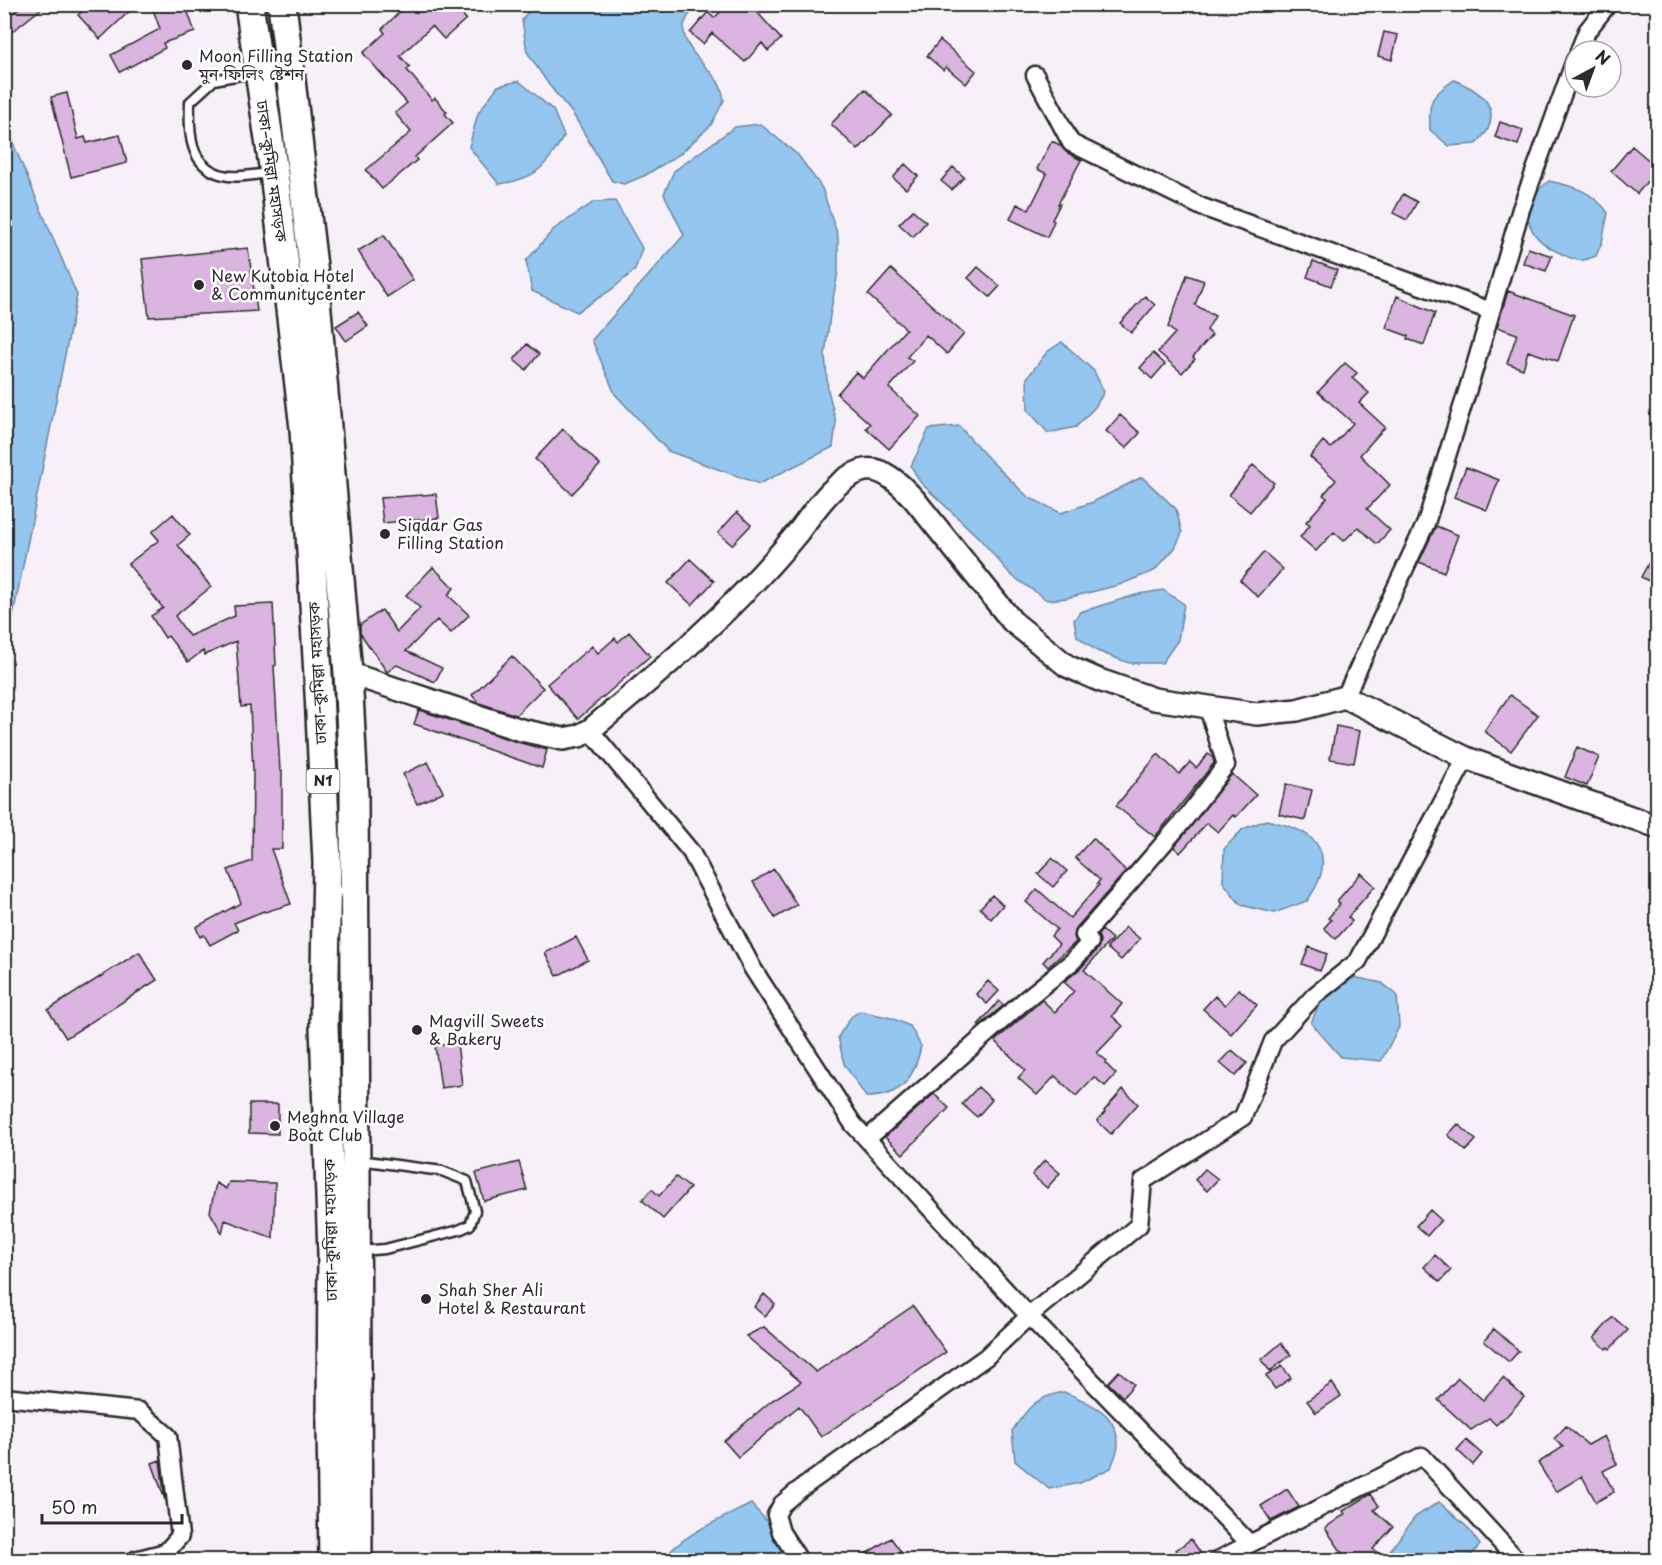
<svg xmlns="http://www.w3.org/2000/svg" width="1662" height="1565" font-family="'Playpen Sans','Noto Sans Bengali',sans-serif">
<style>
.water{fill:#94c6f0;stroke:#6a88a1;stroke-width:1.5}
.building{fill:#d9b5df;stroke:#2b2b2b;stroke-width:1.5}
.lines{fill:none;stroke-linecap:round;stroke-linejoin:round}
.service-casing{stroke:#2b2b2b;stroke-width:13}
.minor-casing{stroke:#2b2b2b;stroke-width:21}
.tertiary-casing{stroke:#2b2b2b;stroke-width:26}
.trunk-casing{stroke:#2b2b2b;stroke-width:32}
.service{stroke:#fff;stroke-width:8}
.minor{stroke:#fff;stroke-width:16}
.tertiary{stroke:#fff;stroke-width:21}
.trunk{stroke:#fff;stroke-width:27}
.poi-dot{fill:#2b2b2b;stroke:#fff;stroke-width:2}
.labels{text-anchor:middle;stroke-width:5;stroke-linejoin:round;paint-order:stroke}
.shield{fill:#fff;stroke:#6b6b6b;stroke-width:1.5}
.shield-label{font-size:15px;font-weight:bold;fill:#2b2b2b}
.poi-label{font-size:16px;fill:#2b2b2b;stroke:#fff;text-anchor:start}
.street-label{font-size:16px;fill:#2b2b2b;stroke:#fff}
</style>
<rect width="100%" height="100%" fill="#f7f0f9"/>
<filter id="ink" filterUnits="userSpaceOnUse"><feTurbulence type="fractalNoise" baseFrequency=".0167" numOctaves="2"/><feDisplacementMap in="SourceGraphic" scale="12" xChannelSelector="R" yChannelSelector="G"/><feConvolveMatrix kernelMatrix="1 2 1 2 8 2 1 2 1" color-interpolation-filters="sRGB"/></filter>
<g filter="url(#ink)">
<path class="water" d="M533 5H694C692 12 685 19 684 26 681 47 707 66 718 82 721 87 723 94 724 100L711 125 680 154 644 176 624 184 612 181 573 114 549 85 527 52 522 20Z
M1454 80C1474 88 1500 102 1488 129 1486 134 1480 139 1476 144L1449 146 1430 130C1429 101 1429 97 1454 80Z
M519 81 553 110 564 136C545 167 537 179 499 184L469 147 478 113 498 86Z
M5 111 15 148 77 295 5 656Z
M760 124 798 155 822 188 838 236V272L830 315 825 355 828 390 836 422 833 447 759 484 668 451 615 394 592 340 684 235 664 194 674 171 735 127Z
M1549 181C1573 186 1593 191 1608 213L1602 242 1596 256C1591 258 1583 261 1578 260 1572 260 1565 255 1560 253 1524 238 1516 205 1549 181Z
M615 201 642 248 635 270 611 290 577 312 532 291 526 261 554 229 594 202Z
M1062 342 1094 371 1104 392 1095 407 1076 427 1048 433 1028 410 1027 378 1047 352Z
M959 426 990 460 1028 497 1061 513 1093 502 1142 477 1176 509 1182 533 1175 548 1154 571 1119 585 1067 598 1047 600 1011 575 980 539 920 482 911 466 929 429Z
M1163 590 1184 604 1178 640 1162 663H1129L1097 651 1077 636 1074 620 1080 612 1139 594Z
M1266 820C1298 827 1334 839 1319 880 1316 888 1311 895 1307 901L1274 913 1241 905 1223 882 1224 849 1243 829Z
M1343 975 1382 983 1397 995 1399 1027 1381 1061 1341 1057 1311 1023 1324 992Z
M860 1011 891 1018 910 1026 921 1046C914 1079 901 1097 866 1097L844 1064 838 1037 851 1017Z
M1064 1392C1090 1403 1117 1412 1118 1445 1118 1452 1113 1461 1111 1468L1080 1483 1049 1489 1015 1461 1012 1431C1028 1408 1035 1397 1064 1392Z
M1439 1502 1467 1527 1480 1545 1467 1560H1383L1415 1517Z
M751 1504 774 1529 784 1547 780 1560H663C683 1533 722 1519 751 1504Z"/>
<path class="building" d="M24 4H47L4 38V20Z
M89 4H137L100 39 78 15Z
M151 4H185L195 32 163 43 165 48 120 72 111 55 160 29Z
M408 4H453L466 19 444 39 432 26 400 56 410 67 407 70 432 100 435 98 447 112 445 114 453 123 415 157 417 160 382 189 366 170 411 132 395 113 407 103 363 53 385 33 382 29Z
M729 4H750L781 39 768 51 762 43 745 62 712 33 703 44 690 33 708 12 714 18Z
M1384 32 1398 35 1392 60 1378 56Z
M940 40 976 71 966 84 946 67 943 70 927 56Z
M865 89 892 115 858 150 831 124Z
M67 93 78 139 85 137 87 143 120 135 127 163 71 177 51 97Z
M1500 122 1523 130 1518 145 1495 137Z
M1052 141 1060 145 1066 152 1081 160 1058 204H1060L1052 220 1054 221 1047 237 1010 219 1017 204 1029 210 1047 174 1037 169Z
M1632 146 1658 168 1637 194 1611 171Z
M905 164 918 176 906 189 893 178Z
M953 167 964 177 952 190 941 181Z
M1403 194 1417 202 1407 220 1393 213Z
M913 210 926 222 913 237 899 224Z
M384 235 413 280 387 297 358 251Z
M248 248 257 311 149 317 142 259Z
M1528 248 1552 256 1546 271 1523 263Z
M1313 261 1337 270 1331 286 1307 277Z
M978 267 1000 286 990 297 968 278Z
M891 269 964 334 947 354 926 335 907 357 913 361 889 388 920 416 889 449 866 428 870 424 837 394 856 372 863 378 906 329 868 295Z
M1187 275 1204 281 1195 305 1215 316 1207 330 1212 335 1193 357 1195 359 1182 373 1158 352 1175 333 1168 327Z
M1508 291 1574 315 1558 361 1528 351 1523 369 1507 363 1517 334 1497 327Z
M1145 296 1155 305 1131 333 1120 323Z
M1397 296 1435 313 1424 345 1407 339 1408 336 1386 328Z
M358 312 368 326 346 341 336 326Z
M527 344 539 354 526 370 514 360Z
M1153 353 1165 364 1152 379 1140 368Z
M1345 363 1357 373 1352 378 1369 393 1359 403 1385 427 1360 455 1390 485 1367 509 1390 530 1377 544 1358 527 1344 541 1334 532 1316 551 1300 537 1310 525 1306 522 1327 498 1323 495 1336 480 1310 457 1323 441 1331 448 1353 423 1318 392Z
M1120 415 1140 433 1126 448 1106 431Z
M563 429 600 465 572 494 535 459Z
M1253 465 1274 483 1250 512 1229 495Z
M1466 467 1499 480 1487 510 1454 497Z
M436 494 439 518 383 523 380 498Z
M737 512 751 525 732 545 718 533Z
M173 514 190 535 178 545 211 587 175 616 189 636 235 616 234 606 273 604 276 665 274 666 280 771H282V849H271L291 904 265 912 264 911 234 923 238 930 210 945 204 935 200 937 196 927 241 903 228 870 252 861 253 771 250 706 241 707 236 641 205 655 203 651 188 662 168 636 165 638 151 616 163 608 128 564 159 540 152 532Z
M1436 526 1458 535 1444 572 1419 562Z
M1658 546V586L1641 577Z
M1264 552 1283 569 1258 597 1240 580Z
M690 559 714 581 692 605 668 583Z
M433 567 454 588 448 595 469 615 451 633 437 620 406 651 442 668 435 682 397 665 387 672 360 633V625L382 610 397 632 420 608 406 595Z
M629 632 650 656 578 719 547 684 592 646 598 653 615 638 618 642Z
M512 656 543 688 516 715 479 703 472 695Z
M1510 695 1538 715 1511 751 1484 731Z
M419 710 517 742 547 750 542 768 414 724Z
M1336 726 1360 731 1354 763 1330 759Z
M1577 747 1599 757 1587 786 1565 777Z
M1158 754 1179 774 1190 762 1196 768 1208 754 1213 758 1214 763 1155 837 1116 806Z
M428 762 443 792 417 804 403 774Z
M1232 774 1256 795 1236 817 1233 815 1218 832 1207 823 1180 853 1174 847Z
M1286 784 1312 790 1305 820 1279 814Z
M1093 838 1126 871 1076 928 1074 937 1076 942 1048 967 1043 962 1059 944 1051 936 1057 929 1026 902 1037 889 1070 918 1099 885 1097 884 1100 880 1075 858Z
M1052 858 1067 871 1053 887 1038 874Z
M774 869 797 905 775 918 753 882Z
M1361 873 1375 886 1348 917 1352 921 1336 939 1324 928 1331 920 1328 918 1340 904 1337 901Z
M992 895 1003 905 991 919 980 908Z
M1126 927 1140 939 1121 960 1107 948Z
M1102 930 1112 939 1084 970 1122 1004 1112 1016 1123 1026 1097 1053 1107 1061 1105 1063 1116 1074 1105 1086 1094 1077 1076 1096 1055 1076 1037 1095 1018 1078 1025 1070 995 1041 1042 1000 1055 1012 1074 991 1064 982 1081 968 1098 949 1100 940 1098 935Z
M576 937 588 960 557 976 545 953Z
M1309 947 1327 954 1320 971 1302 964Z
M139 952 157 980 66 1038 48 1010Z
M988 981 999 991 987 1004 976 994Z
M1239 989 1257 1005 1231 1034 1203 1009 1215 996 1225 1005Z
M999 1001 1004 1005 979 1026 978 1025Z
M457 1043 462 1085 441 1088 435 1046Z
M1232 1050 1247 1063 1235 1076 1220 1063Z
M978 1087 992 1100 977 1117 962 1104Z
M1123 1089 1138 1104 1111 1134 1097 1121 1105 1112 1104 1111Z
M934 1094 949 1108 903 1154 885 1137Z
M249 1104H278V1134L249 1133Z
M1458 1124 1476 1140 1466 1151 1448 1135Z
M1045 1160 1060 1173 1047 1188 1032 1175Z
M519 1162 527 1190 484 1201 476 1173Z
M1205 1169 1218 1179 1207 1191 1195 1180Z
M676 1177 690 1188 663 1219 642 1200 652 1189 659 1196Z
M229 1182 275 1183 273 1238 225 1220 222 1233 210 1212 216 1183 226 1189Z
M1430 1210 1441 1220 1427 1236 1416 1226Z
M1435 1255 1451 1270 1440 1282 1424 1267Z
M764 1294 775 1304 765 1317 754 1307Z
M913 1306 946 1352 821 1437 799 1406 738 1457 724 1441 771 1401 801 1382 746 1336 764 1327 816 1372Z
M1613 1317 1628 1330 1610 1349 1608 1347 1606 1349 1594 1338Z
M1494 1329 1519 1351 1509 1362 1484 1341Z
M1281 1343 1291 1355 1270 1371 1261 1360Z
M1282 1366 1291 1378 1275 1389 1266 1376Z
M1119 1371 1134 1384 1123 1397 1108 1383Z
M1458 1378 1483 1400 1503 1378 1524 1397 1502 1421 1501 1420 1496 1425 1489 1418 1471 1430 1438 1400Z
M1332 1383 1341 1396 1316 1413 1307 1401Z
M1566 1426 1588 1445 1604 1436 1617 1464 1603 1471 1614 1492 1596 1502 1582 1476 1556 1492 1538 1463 1563 1447 1554 1439Z
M1466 1440 1482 1454 1473 1465 1457 1450Z
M160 1460 165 1500 152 1463Z
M1287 1489 1299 1507 1271 1521 1261 1506Z
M1371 1494 1379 1506 1374 1510 1393 1527 1373 1549 1386 1560H1347L1325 1528 1345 1514 1343 1511Z
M891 1538 901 1552 887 1560H856Z
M1191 1539 1202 1555 1194 1560H1183L1176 1550Z"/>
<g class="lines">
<defs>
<path id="service" d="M256 72 214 80 190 102C189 132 188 166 223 175 236 179 256 174 270 173
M359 1160 442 1171 467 1181 475 1211 470 1225 459 1230 385 1249 361 1251"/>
<path id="minor" d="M1579 51 1587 31 1608 4
M1035 75 1071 143 1202 207 1491 311
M1345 697 1426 523 1476 363 1521 209 1575 60
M590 730 691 852 753 969 853 1124 1029 1316 1249 1543
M867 1139 1025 1000 1073 961 1090 942 1084 935 1184 820 1226 765 1208 708
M4 1397 139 1411 168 1436 180 1536 166 1552 135 1560
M799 1560 781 1532 776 1515 782 1504 799 1490 986 1357 1029 1316 1139 1225 1143 1181 1243 1117 1273 1041 1315 995 1358 961 1466 758
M1218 1560 1422 1456 1517 1560"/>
<path id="tertiary" d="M348 673 521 730 563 739 579 736 590 730C664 669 738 606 799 531 815 510 834 480 861 471 881 464 901 485 914 499L1012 621 1067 666 1099 680 1154 699 1257 714 1297 710 1345 697 1466 758 1658 827"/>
<path id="trunk" d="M249 4 274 173 304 428 319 693 327 863 324 1026 332 1253 331 1426 333 1560
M282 4 314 275 348 673 354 793 358 1560"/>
</defs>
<use href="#service" class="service-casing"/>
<use href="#minor" class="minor-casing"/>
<use href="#tertiary" class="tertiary-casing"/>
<use href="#trunk" class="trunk-casing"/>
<use href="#service" class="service"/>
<use href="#minor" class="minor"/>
<use href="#tertiary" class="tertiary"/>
<use href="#trunk" class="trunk"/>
</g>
</g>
<g class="poi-dot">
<circle cx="187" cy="65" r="6"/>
<circle cx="199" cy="285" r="6"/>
<circle cx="385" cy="534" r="6"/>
<circle cx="417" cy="1030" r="6"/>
<circle cx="275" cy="1126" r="6"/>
<circle cx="426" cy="1299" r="6"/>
</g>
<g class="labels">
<rect class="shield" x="306.5" y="769" width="33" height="24" rx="4.5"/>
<g class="shield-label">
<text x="323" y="786">N1</text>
</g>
<g class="poi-label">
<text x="199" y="62">Moon Filling Station<tspan x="199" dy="18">মুন ফিলিং ষ্টেশন</tspan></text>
<text x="211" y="282">New Kutobia Hotel<tspan x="211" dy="18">&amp; Communitycenter</tspan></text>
<text x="397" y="531">Siqdar Gas<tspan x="397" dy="18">Filling Station</tspan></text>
<text x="429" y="1027">Magvill Sweets<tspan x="429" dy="18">&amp; Bakery</tspan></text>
<text x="287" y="1123">Meghna Village<tspan x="287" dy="18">Boat Club</tspan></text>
<text x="438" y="1296">Shah Sher Ali<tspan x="438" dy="18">Hotel &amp; Restaurant</tspan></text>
</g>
<g class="street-label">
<text transform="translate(272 171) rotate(82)" y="6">ঢাকা–কুমিল্লা মহাসড়ক</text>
<text transform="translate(317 673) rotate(-93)" y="6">ঢাকা–কুমিল্লা মহাসড়ক</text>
<text transform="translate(330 1230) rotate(-91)" y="6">ঢাকা–কুমিল্লা মহাসড়ক</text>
</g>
</g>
<rect width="1662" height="1565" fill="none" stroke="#fff" stroke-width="24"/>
<rect x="12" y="12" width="1638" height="1541" fill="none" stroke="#2b2b2b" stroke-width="2" filter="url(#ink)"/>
<g transform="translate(1593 69) rotate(41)"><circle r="28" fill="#ffffff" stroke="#aaaaaa" stroke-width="1.5"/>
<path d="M0-4.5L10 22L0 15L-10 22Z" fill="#2b2b2b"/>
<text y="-9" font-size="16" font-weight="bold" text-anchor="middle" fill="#2b2b2b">N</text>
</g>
<path d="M42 1514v9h140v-9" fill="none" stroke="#2b2b2b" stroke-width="3"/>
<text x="51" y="1514" font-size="18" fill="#2b2b2b" stroke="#ffffff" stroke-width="4.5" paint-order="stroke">50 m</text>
</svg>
